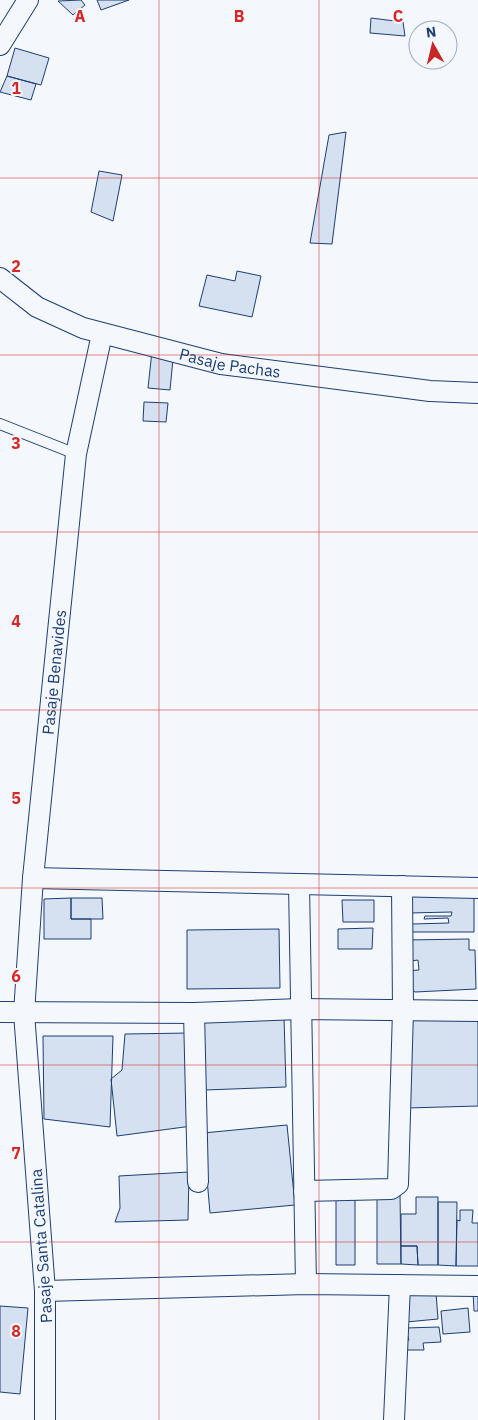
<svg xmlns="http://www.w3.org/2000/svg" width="478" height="1420" font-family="'IBM Plex Sans',sans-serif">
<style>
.building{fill:#d5e0f0;stroke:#1d3f73}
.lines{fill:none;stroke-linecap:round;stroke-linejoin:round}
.service-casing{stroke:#1d3f73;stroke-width:12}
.minor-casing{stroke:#1d3f73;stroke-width:22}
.service{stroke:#f4f7fb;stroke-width:10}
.minor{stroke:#f4f7fb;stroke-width:20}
.grid{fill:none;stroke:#d62828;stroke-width:1;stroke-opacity:0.55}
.labels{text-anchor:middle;stroke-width:4;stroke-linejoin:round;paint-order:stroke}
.street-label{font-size:16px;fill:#1d3f73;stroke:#f4f7fb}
.grid-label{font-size:16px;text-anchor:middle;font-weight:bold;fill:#d62828;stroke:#f4f7fb;stroke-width:4;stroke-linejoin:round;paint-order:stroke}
</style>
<rect width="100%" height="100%" fill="#f4f7fb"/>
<path class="building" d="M81 0 85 5 73 15 58 1Z
M97 0H129L101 10Z
M371 18 403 22 405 36 370 33Z
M15 48 49 58 41 85 7 76Z
M7 76 36 84 31 100 0 92Z
M346 132 332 244 310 243 329 135Z
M99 171 122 175 113 221 91 212Z
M237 271 261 276 252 317 199 306 207 275 235 281Z
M152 351 173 359 170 390 148 388Z
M144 402 168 403 166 422 143 421Z
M474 894V932H410L412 924 449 923 448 918 424 919 425 916H451L452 912 409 913 407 895Z
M71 898V919H91V939H44V899Z
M71 898H102L103 919H71Z
M342 900H374V922H343Z
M373 928 372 949H338V929Z
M279 929 280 988 187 989V930Z
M469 939V950H475L476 989 415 992 406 986 405 971 419 970 418 960 411 961 405 940Z
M478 1015V1106L407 1108 405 1017Z
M284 1017 286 1087 205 1090 202 1020Z
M190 1033 192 1126 117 1136 111 1079 122 1070 125 1034Z
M43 1036H113L110 1127 44 1119Z
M287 1125 295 1205 210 1213 203 1133Z
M189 1172 188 1220 115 1222 120 1208 119 1176Z
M377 1194H400L401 1264H377Z
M416 1197H438V1265H418L417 1246H401V1214H416Z
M336 1198H355V1265H336Z
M438 1202H457L456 1266 438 1265Z
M460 1210H473L472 1223H478V1266H456L457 1220 460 1221Z
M401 1246H417L418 1265 401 1264Z
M478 1290V1311H474L473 1291Z
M436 1293 438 1319 406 1322 404 1296Z
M0 1306 28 1308 20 1394 0 1392Z
M468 1308 470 1332 443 1334 441 1311Z
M439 1327 441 1342 423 1343 424 1350H407L406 1341 409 1340 405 1328Z"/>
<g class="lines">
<defs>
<path id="service" d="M0 424 76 454"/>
<g id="minor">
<path d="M0 45 28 0"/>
<path id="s1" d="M0 278 37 307 83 328 221 364 430 391 478 393"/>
<path d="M33 878 478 888"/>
<path d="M299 884 306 1284"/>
<path d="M0 1012 194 1013 300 1009 478 1011"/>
<path d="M194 1013 198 1182"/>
<path d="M304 1191 391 1189 398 1184 403 1010 402 886"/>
<path d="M45 1291 306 1284 478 1286"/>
<path id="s2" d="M45 1420V1291L24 1013 33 878 76 454 102 334"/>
<path d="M394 1420 400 1285"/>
</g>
</defs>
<use href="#service" class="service-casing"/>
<use href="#minor" class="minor-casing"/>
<use href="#service" class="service"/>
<use href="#minor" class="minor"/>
</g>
<path class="grid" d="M159 0V1420M319 0V1420M0 178H478M0 355H478M0 532H478M0 710H478M0 888H478M0 1065H478M0 1242H478"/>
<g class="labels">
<g class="street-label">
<text dy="6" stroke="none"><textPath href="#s1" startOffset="249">Pasaje Pachas</textPath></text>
<text dy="6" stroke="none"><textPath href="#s2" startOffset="750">Pasaje Benavides</textPath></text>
<text transform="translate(41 1246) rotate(-94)" y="6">Pasaje Santa Catalina</text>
</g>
</g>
<g class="grid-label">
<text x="80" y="22">A</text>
<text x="239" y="22">B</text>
<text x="398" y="22">C</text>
<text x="16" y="94">1</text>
<text x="16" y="272">2</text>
<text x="16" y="449">3</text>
<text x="16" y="627">4</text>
<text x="16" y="804">5</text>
<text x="16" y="982">6</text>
<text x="16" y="1159">7</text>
<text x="16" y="1337">8</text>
</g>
<g transform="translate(433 45) rotate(352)"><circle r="24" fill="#f4f7fb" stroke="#9eadc5"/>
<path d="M0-4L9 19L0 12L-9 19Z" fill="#c62828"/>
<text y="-8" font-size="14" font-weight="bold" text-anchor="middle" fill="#1d3f73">N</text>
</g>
</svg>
